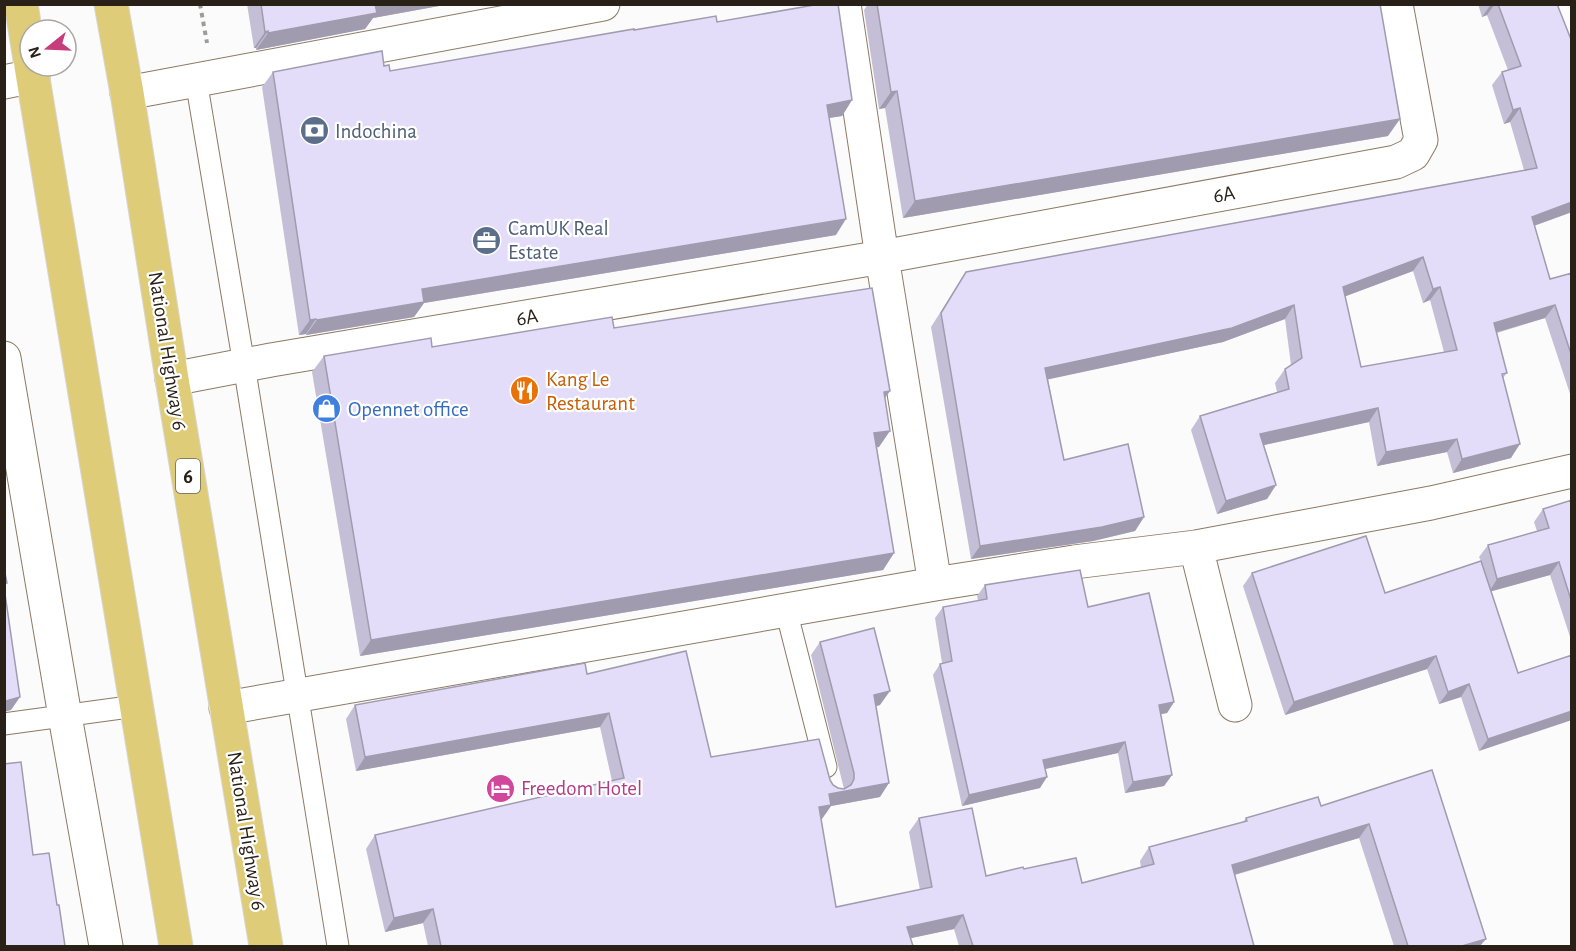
<svg xmlns="http://www.w3.org/2000/svg" width="1576" height="951" font-family="'Alegreya Sans',sans-serif">
<style>
.lines{fill:none;stroke-linecap:round;stroke-linejoin:round}
.lane-casing{stroke:#8d7964;stroke-width:23}
.street-casing{stroke:#8d7964;stroke-width:35}
.primary-casing{stroke:#d8d7d5;stroke-width:35}
.path{stroke:#9f9b97;stroke-width:4;stroke-dasharray:4.5 4.5;stroke-linecap:butt}
.lane{stroke:#fff;stroke-width:21}
.street{stroke:#fff;stroke-width:33}
.primary{stroke:#dfcc79;stroke-width:33}
.wall{fill:#c4bed7;fill-rule:evenodd}
.shaded-wall{fill:#a09baf}
.building{fill:#e4ddfa;stroke:#a09baf;stroke-width:1.5;fill-rule:evenodd}
.labels{text-anchor:middle;stroke-width:4.5;stroke-linejoin:round;paint-order:stroke}
.shield{fill:#fff;stroke:#69645d;stroke-width:1.5}
.shield-label{font-size:20px;font-weight:bold;fill:#292118}
.service-label{font-size:21px;fill:#4e5e75;stroke:#fff;text-anchor:start}
.street-label{font-size:21px;fill:#292118;stroke:#fff}
.food-label{font-size:21px;fill:#c56008;stroke:#fff;text-anchor:start}
.shop-label{font-size:21px;fill:#366cbe;stroke:#fff;text-anchor:start}
.hotel-label{font-size:21px;fill:#b23c85;stroke:#fff;text-anchor:start}
</style>
<rect width="100%" height="100%" fill="#fbfbfb"/>
<g class="lines">
<defs>
<path id="lane" d="M196 80 244 365 338 946
M786 610 826 767
M4 724 136 706"/>
<path id="street" d="M844 4 882 257 935 584
M4 82 33 76
M127 93 603 4
M4 358 65 716 106 946
M172 379 271 360 882 257 1396 162 1413 154 1421 140 1396 4
M1196 547 1235 705
M226 708 935 584 1074 562 1196 547 1431 503 1572 471"/>
<path id="primary" d="M21 4 30 60
M111 4 127 93 172 379 266 946
M31 66 176 946"/>
</defs>
<use href="#lane" class="lane-casing"/>
<use href="#street" class="street-casing"/>
<use href="#primary" class="primary-casing"/>
<path class="path" d="M200 4 207 43"/>
<use href="#lane" class="lane"/>
<use href="#street" class="street"/>
<use href="#primary" class="primary"/>
</g>
<path class="wall" d="M247 4H450L373 18 365 29 256 50V48H254Z
M868 4H1380L1388 136 903 218 885 108 879 109 864 10Z
M1478 4H1557L1572 212 1534 226 1550 279 1572 273V400L1545 318 1497 333 1507 373 1503 378 1511 458 1453 473 1447 452 1377 466 1369 422 1264 445 1276 485 1267 499 1217 514 1191 430 1200 416 1277 392 1275 383 1285 369 1291 365 1285 319 1223 342 1048 379 1064 460 1144 517 1135 531 1093 541 971 559 931 327 966 272 1524 170 1510 122 1504 124 1492 85 1502 72 1508 70 1487 15 1482 17ZM1413 271 1423 303 1430 300 1444 352 1361 367 1345 296Z
M717 22 852 100 842 116 829 118 836 235 424 303 414 317 306 335V334L299 335 262 87 273 72 384 66 390 71 634 30Z
M614 328 890 391 885 398 879 447H877L894 553 883 570 360 656 312 372 324 356 432 347Z
M1572 500V643L1550 575 1491 591 1518 673 1572 655 1479 751 1461 697 1439 704 1427 669 1285 715 1243 586 1252 573 1385 593 1481 561 1479 557 1488 545 1537 531 1534 522 1543 509Z
M985 585 1088 607 1174 702 1167 713 1160 714 1172 775 1164 786 1125 793 1118 753 1045 769 1040 788 962 806 933 675 940 664 942 663 935 618 943 607 978 601 977 596Z
M820 642 880 705 876 706 880 797 831 806 821 819 836 907 920 890 909 832 919 818 986 876 1024 869 1082 883 1141 868 1140 861 1149 847 1243 822 1246 818 1321 806 1432 770 1480 946H1394L1359 838 1235 875 1254 946H959L954 929 910 938 913 946H428L423 923 385 932 366 849 375 835 612 781 600 727 356 771 346 719 355 705 587 674 711 757 830 780 833 785 838 788 844 789 811 655Z"/>
<path class="shaded-wall" d="M374 4H450L373 18 365 29 256 50 268 33Z
M1491 4H1495L1487 15 1482 17Z
M268 31 256 48H254L265 32Z
M897 91 885 108 879 109 891 92Z
M852 100 842 116 816 120 827 105Z
M1520 108 1510 122 1504 124 1513 110Z
M1400 119 1388 136 903 218 915 201Z
M1572 202V212L1522 230 1532 217Z
M846 219 836 235 424 303 414 317 306 335 317 320 422 289Z
M1423 257 1413 271 1333 301 1343 287Z
M1440 287 1430 300 1423 303 1433 289Z
M1294 305 1285 319 1223 342 1036 382 1045 368Z
M1555 305 1545 318 1484 336 1494 323Z
M316 319 306 334 299 335 310 320Z
M890 391 878 407 884 392Z
M1378 408 1369 422 1251 448 1260 434Z
M890 431 879 447 863 450 874 433Z
M1457 439 1447 452 1377 466 1386 452Z
M1520 444 1511 458 1453 473 1462 459Z
M1276 485 1267 499 1217 514 1226 501Z
M1144 517 1135 531 1093 541 971 559 980 546Z
M894 553 883 570 360 656 371 640Z
M1559 562 1550 575 1489 592 1497 579Z
M1436 656 1427 669 1285 715 1294 702Z
M1469 684 1461 697 1439 704 1448 692Z
M890 691 880 705 864 709 874 695Z
M20 697 11 710 4 712V702L6 701Z
M1174 702 1167 713 1151 716 1159 705Z
M1572 711V720L1479 751 1488 739Z
M609 713 600 727 356 771 365 757Z
M1125 742 1118 753 1036 771 1043 760Z
M1172 775 1164 786 1125 793 1133 782Z
M1047 777 1040 788 962 806 969 795Z
M889 783 880 797 831 806 822 819 809 821 829 794Z
M1369 824 1359 838 1223 878 1232 865Z
M433 909 423 923 385 932 394 918Z
M963 915 954 929 898 941 907 927Z
M1486 939 1480 946H1462Z"/>
<path class="building" d="M261 4H375L377 13 268 33V31L265 32Z
M820 4H838L852 100 827 105 846 219 422 289 424 302 317 320 316 319 310 320 273 72 382 51 384 66 389 65 390 71 634 29V30L716 16 717 22Z
M877 4H1380L1400 119 915 201 897 91 891 92Z
M1498 4H1557L1572 42V202L1532 217 1550 279 1572 273V357L1555 305 1494 323 1507 373 1502 374 1520 444 1462 459 1457 439 1386 452 1378 408 1260 434 1276 485 1226 501 1200 416 1289 389 1285 369 1302 358 1294 305 1232 328 1045 368 1064 460 1128 444 1144 517 1102 527 980 546 941 313 966 272 1537 168 1520 108 1513 110 1502 72 1521 66ZM1423 257 1433 289 1440 287 1457 350 1361 367 1343 287Z
M872 288 890 391 884 392 890 431 874 433 894 553 371 640 324 356 431 338 432 347 612 317 614 328Z
M1572 500V603L1559 562 1497 579 1488 545 1549 528 1543 509Z
M1366 536 1385 593 1481 561 1518 673 1572 655V711L1488 739 1469 684 1448 692 1436 656 1294 702 1252 573Z
M4 568 7 583 4 584Z
M1080 570 1088 607 1149 593 1174 702 1159 705 1172 775 1133 782 1125 742 1043 760 1047 777 969 795 940 664 952 661 943 607 987 599 985 585Z
M4 587 20 697 6 701 4 702Z
M874 628 890 691 874 695 889 783 829 794 831 805 819 807 836 907 932 887 919 818 972 808 986 876 1023 867 1024 869 1076 858 1082 883 1154 864 1149 847 1247 821 1246 818 1318 797 1321 806 1432 770 1486 939 1462 946H1408L1369 824 1232 865 1254 946H973L963 915 907 927 913 946H441L433 909 394 918 375 835 624 778 609 713 365 757 355 705 585 663 587 674 686 651 711 757 819 739 830 780 833 785 838 788 844 789 851 785 854 779V773L820 642Z
M21 762 33 855 49 853 57 905H59L65 946H4V764Z"/>
<defs>
<symbol id="bank-disc" viewBox="-11 -11 22 22"><circle r="9.5" fill="#5c6f8a" stroke="#fff"/><path d="M-6-4H6V4H-6ZM0-2.3a2.3 2.3 0 1 0 0 4.6a2.3 2.3 0 1 0 0-4.6Z" fill="#fff"/></symbol>
<symbol id="office-disc" viewBox="-11 -11 22 22"><circle r="9.5" fill="#5c6f8a" stroke="#fff"/><path d="M-6-3h4V-5.5h4V-3h4V5H-6ZM-1-4.5V-3h2v-1.5ZM-6 0V1H6V0Z" fill="#fff"/></symbol>
<symbol id="restaurant-disc" viewBox="-11 -11 22 22"><circle r="9.5" fill="#e8710a" stroke="#fff"/><path d="M-5-6h1v4h1v-4h1v4h1v-4h1v5L-1.5 .5V6h-2V.5L-5-1ZM5-6V6H3V1.5H1.5Q1.5-4 5-6Z" fill="#fff"/></symbol>
<symbol id="shop-disc" viewBox="-11 -11 22 22"><circle r="9.5" fill="#3f7fe0" stroke="#fff"/><path d="M-5-2.5h2.3a2.7 3.5 0 0 1 5.4 0H5L5.5 6h-11ZM-1.5-2.5h3a1.5 2.3 0 0 0-3 0Z" fill="#fff"/></symbol>
<symbol id="hotel-disc" viewBox="-11 -11 22 22"><circle r="9.5" fill="#d1479c" stroke="#fff"/><path d="M-6-4.5h1.5V1H6V5H4.5V3h-9V5H-6ZM-4 0a1.8 1.8 0 1 1 3.6 0ZM.5 0V-2.5h3Q6-2.5 6 0Z" fill="#fff"/></symbol>
</defs>
<g fill-rule="evenodd">
<use href="#bank-disc" x="298" y="114" width="33" height="33"/>
<use href="#office-disc" x="470" y="224" width="33" height="33"/>
<use href="#restaurant-disc" x="508" y="374" width="33" height="33"/>
<use href="#shop-disc" x="310" y="392" width="33" height="33"/>
<use href="#hotel-disc" x="484" y="772" width="33" height="33"/>
</g>
<g class="labels">
<rect class="shield" x="176" y="459" width="24" height="34" rx="4.5"/>
<g class="shield-label">
<text x="188" y="483">6</text>
</g>
<g class="service-label">
<text x="335" y="138">Indochina</text>
<text x="508" y="235">CamUK Real<tspan x="508" dy="24">Estate</tspan></text>
</g>
<g class="street-label">
<text transform="translate(1224 194) rotate(-10)" y="7">6A</text>
<text transform="translate(527 317) rotate(-10)" y="7">6A</text>
<text transform="translate(168 351) rotate(81)" y="7">National Highway 6</text>
<text transform="translate(247 831) rotate(81)" y="7">National Highway 6</text>
</g>
<g class="food-label">
<text x="546" y="386">Kang Le<tspan x="546" dy="24">Restaurant</tspan></text>
</g>
<g class="shop-label">
<text x="348" y="416">Opennet office</text>
</g>
<g class="hotel-label">
<text x="521" y="795">Freedom Hotel</text>
</g>
</g>
<rect width="1576" height="951" fill="none" stroke="#292118" stroke-width="12"/>
<g transform="translate(48 48) rotate(252)"><circle r="28" fill="#ffffff" stroke="#a9a6a3" stroke-width="1.5"/>
<path d="M0-4.5L10 22L0 15L-10 22Z" fill="#c53e7b"/>
<text y="-9" font-size="16" font-weight="bold" text-anchor="middle" fill="#292118">N</text>
</g>
</svg>
